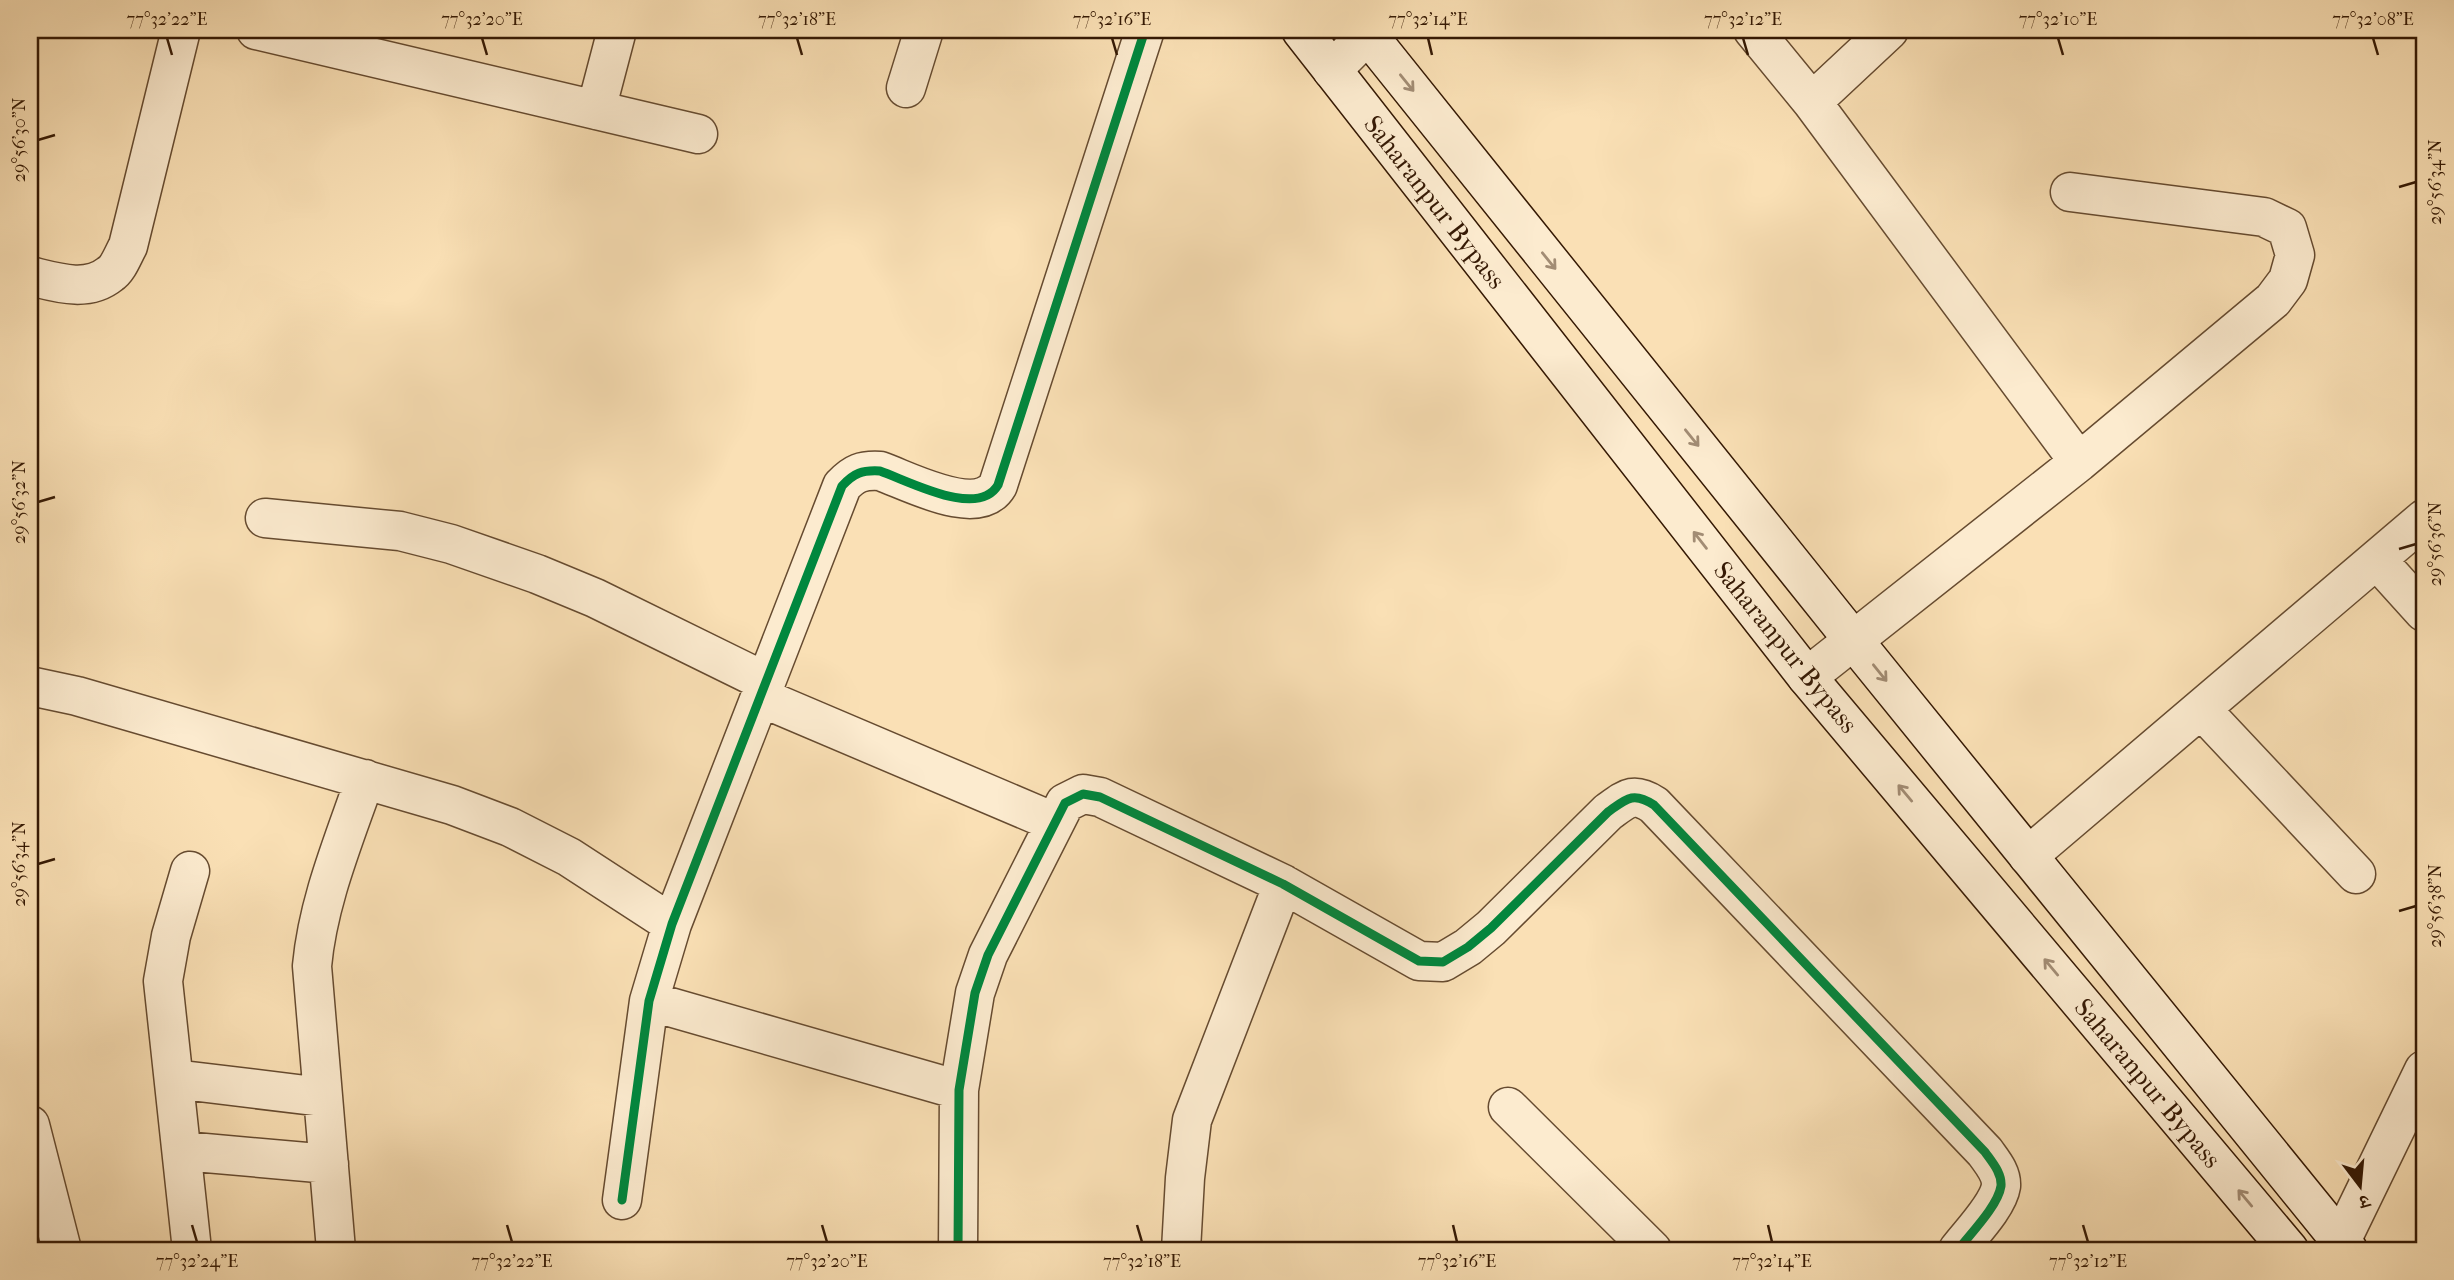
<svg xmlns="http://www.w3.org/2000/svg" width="2454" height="1280" font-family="'IM FELL French Canon','Noto Serif Devanagari',serif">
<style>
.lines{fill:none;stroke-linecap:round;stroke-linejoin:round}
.street-casing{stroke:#664b30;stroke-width:41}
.secondary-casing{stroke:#351904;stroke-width:41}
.street{stroke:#fcebcf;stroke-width:38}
.secondary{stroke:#fcebcf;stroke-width:38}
.cycleway-casing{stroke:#fcebcf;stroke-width:13}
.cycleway{stroke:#00873e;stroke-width:9}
.oneway{stroke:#a28c74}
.ticks{fill:none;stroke:#351904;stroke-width:2.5}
.labels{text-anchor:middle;stroke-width:6;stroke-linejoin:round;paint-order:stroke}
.street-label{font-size:26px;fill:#351904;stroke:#fcebcf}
.neatline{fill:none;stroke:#351904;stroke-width:2.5}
.ticks-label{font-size:18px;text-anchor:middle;fill:#351904}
</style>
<rect width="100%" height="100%" fill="#fae0b5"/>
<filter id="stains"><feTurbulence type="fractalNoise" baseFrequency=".00286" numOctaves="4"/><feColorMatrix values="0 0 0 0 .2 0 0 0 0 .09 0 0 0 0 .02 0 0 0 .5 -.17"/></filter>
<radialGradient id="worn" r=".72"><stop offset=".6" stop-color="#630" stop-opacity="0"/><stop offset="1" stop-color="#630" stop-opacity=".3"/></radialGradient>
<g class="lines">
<defs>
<path id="street" d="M256 30 698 134
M1753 30 1812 102 2079 462
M1332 70 1372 30
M906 88 924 30
M1812 102 1889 30
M596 110 617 30
M30 276C55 282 87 293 110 274 118 269 123 255 128 246L181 30
M265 518 400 531 451 544 537 574 595 598 766 682
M2377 560 2424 612
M1807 677 2079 462 2273 300 2288 280 2295 255 2287 228 2264 217 2070 192
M30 686 77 696 452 805 510 827 569 857 672 924
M760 697 1054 822
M2201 709 2356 874
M2028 856 2424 519
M190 871 171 936 163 981 192 1250
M649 1001 959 1090
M174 1079 322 1097
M1508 1107 1652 1250
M30 1125 62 1250
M183 1151 329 1164
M622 1200 649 1001 672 924 842 486C854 473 862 470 880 471 909 481 978 519 998 485L1145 30
M2341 1241 2424 1070
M336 1250 312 966C318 901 344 840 365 779
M958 1250 959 1090 975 993 988 955 1065 803 1083 794 1100 797 1283 884 1419 961 1443 962 1468 947 1491 928 1608 812C1626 799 1633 791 1654 805L1985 1152C1992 1162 2002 1173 2001 1186 1998 1206 1970 1234 1958 1250
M1181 1250 1185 1178 1192 1120 1283 884"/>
<path id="secondary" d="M1301 30 1807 677 2289 1250
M1364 30 1854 641 2348 1250"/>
</defs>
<use href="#street" class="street-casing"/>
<use href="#secondary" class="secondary-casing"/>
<use href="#street" class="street"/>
<use href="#secondary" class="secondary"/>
<defs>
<path id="cycleway" d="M622 1200 649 1001 672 924 842 486C854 473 862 470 880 471 909 481 978 519 998 485L1145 30
M958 1250 959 1090 975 993 988 955 1065 803 1083 794 1100 797 1283 884 1419 961 1443 962 1468 947 1491 928 1608 812C1626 799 1633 791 1654 805L1985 1152C1992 1162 2002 1173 2001 1186 1998 1206 1970 1234 1958 1250"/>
</defs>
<use href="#cycleway" class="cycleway-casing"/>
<use href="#cycleway" class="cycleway"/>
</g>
<defs><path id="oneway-shaft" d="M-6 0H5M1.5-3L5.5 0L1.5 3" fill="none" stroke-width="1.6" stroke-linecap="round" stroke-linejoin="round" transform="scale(1.75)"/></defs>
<g class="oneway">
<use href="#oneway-shaft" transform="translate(1407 83) rotate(51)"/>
<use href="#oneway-shaft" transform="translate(1549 261) rotate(51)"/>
<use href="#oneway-shaft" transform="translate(1692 438) rotate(51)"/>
<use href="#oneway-shaft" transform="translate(1700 540) rotate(-128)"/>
<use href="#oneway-shaft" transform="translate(1880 673) rotate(51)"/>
<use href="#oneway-shaft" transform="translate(1905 793) rotate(-130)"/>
<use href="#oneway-shaft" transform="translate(2051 967) rotate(-130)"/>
<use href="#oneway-shaft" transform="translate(2245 1198) rotate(-130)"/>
</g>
<path class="ticks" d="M167 38 172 55M482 38 487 55M797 38 802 55M1112 38 1117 55M1428 38 1432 55M1743 38 1748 55M2058 38 2063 55M2373 38 2378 55M38 140 55 135M2399 187 2416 182M38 502 55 497M2399 549 2416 544M38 864 55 859M2399 911 2416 906M192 1225 197 1242M507 1225 512 1242M822 1225 827 1242M1137 1225 1142 1242M1453 1225 1457 1242M1768 1225 1772 1242M2083 1225 2088 1242"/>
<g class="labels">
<g class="street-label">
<text transform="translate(1435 202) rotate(52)" y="9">Saharanpur Bypass</text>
<text transform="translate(1786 647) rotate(51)" y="9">Saharanpur Bypass</text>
<text transform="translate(2148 1083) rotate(50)" y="9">Saharanpur Bypass</text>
</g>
</g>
<rect width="2454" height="1280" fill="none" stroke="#fae0b5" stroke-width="77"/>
<g transform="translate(2360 1186) rotate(164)" stroke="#fcebcf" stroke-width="5" paint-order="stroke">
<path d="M0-5L12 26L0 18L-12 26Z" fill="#351904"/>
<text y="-10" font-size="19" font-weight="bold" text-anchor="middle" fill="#351904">उ</text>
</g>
<rect x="38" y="38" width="2378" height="1204" class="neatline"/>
<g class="ticks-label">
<text x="167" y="25">77°32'22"E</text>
<text x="482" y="25">77°32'20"E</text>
<text x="797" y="25">77°32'18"E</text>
<text x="1112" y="25">77°32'16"E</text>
<text x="1428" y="25">77°32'14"E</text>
<text x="1743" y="25">77°32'12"E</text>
<text x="2058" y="25">77°32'10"E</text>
<text x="2373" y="25">77°32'08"E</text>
<text transform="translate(19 140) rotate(-90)" y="6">29°56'30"N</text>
<text transform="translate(2435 182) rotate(-90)" y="6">29°56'34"N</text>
<text transform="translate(19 502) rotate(-90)" y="6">29°56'32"N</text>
<text transform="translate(2435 544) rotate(-90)" y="6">29°56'36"N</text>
<text transform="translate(19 864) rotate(-90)" y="6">29°56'34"N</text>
<text transform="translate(2435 906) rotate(-90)" y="6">29°56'38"N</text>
<text x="197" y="1267">77°32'24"E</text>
<text x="512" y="1267">77°32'22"E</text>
<text x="827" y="1267">77°32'20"E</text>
<text x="1142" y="1267">77°32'18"E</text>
<text x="1457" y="1267">77°32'16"E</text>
<text x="1772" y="1267">77°32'14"E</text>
<text x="2088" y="1267">77°32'12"E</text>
</g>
<rect width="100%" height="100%" filter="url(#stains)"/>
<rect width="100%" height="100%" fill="url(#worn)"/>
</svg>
